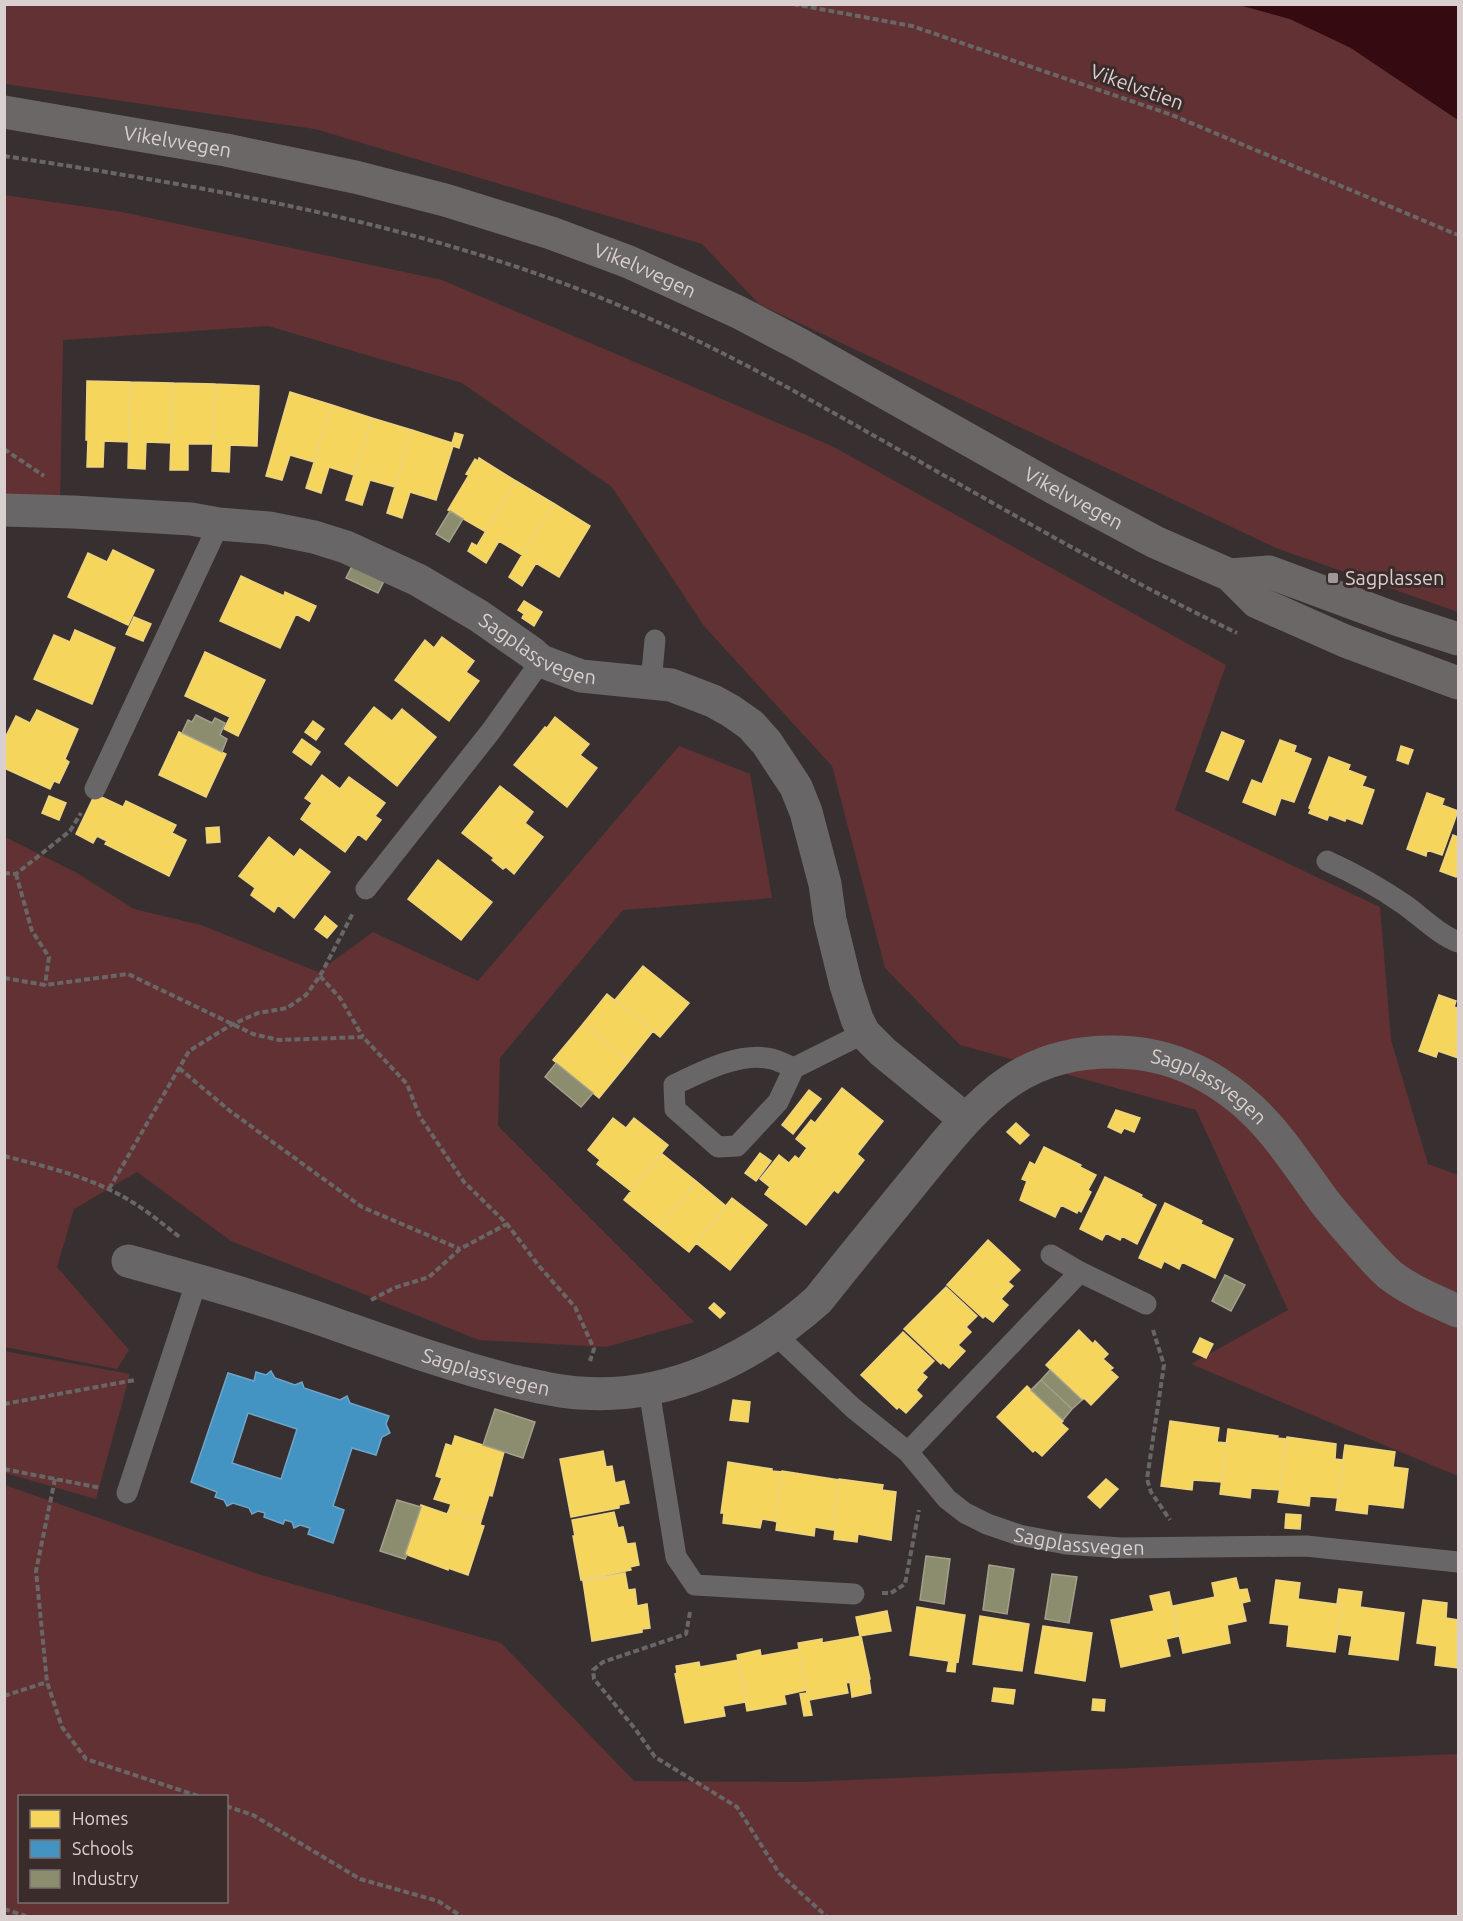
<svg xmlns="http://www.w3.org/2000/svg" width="1463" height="1921" font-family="Ubuntu,sans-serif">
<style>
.green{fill:#623133;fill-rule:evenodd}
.water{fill:#350a10}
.homes{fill:#f6d55c;stroke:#eed37e;stroke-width:1.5}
.schools{fill:#4393c3;stroke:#70a5c7;stroke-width:1.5;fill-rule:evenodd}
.industry{fill:#8c8c6e;stroke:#a3a08b;stroke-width:1.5}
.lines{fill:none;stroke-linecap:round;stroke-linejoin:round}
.path{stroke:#696666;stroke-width:4;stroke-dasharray:6 3;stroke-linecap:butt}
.lane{stroke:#686666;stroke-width:21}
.street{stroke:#686666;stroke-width:33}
.secondary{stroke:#6c6767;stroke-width:33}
.poi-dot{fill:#a19797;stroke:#3b2c2c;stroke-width:2}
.labels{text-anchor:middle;stroke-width:6;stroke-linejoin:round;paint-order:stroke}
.street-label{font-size:20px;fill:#dacfcf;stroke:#3b2c2c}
.poi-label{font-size:20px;fill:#dacfcf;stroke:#3b2c2c;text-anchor:start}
</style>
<rect width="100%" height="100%" fill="#383030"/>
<path class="green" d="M1239 4 1290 19 1351 48 1458 120V612L1276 548 759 304 702 244 315 129 5 84 4 5Z
M4 195 122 212 442 280 832 446 1226 665 1175 810 1380 907 1391 1040 1428 1164 1458 1175V1476L1191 1364 1288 1310 1196 1110 960 1045 885 968 832 766 704 626 612 487 462 383 268 326 63 340 60 508 5 498Z
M679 746 750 774 772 898 623 910 500 1058 498 1126 694 1322 606 1347 479 1340 231 1241 137 1172 74 1209 57 1267 129 1350 117 1369 5 1347V837L77 873 134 909 201 925 318 972 373 932 478 981Z
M4 1351 130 1374 96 1499 5 1473Z
M5 1485 261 1575 501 1643 634 1781 804 1782 1458 1754V1916H5ZM226 1796V1902H20V1796Z"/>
<path class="water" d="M1239 5H1458V120L1351 48 1290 19Z"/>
<path class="homes" d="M87 381 130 382 129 442 104 441 103 467H87L88 440H86Z
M130 382 173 383 171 443 146 442 145 469 128 468Z
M173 383 215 384 213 444H188V470H170Z
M215 384 259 386 257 446 230 445 229 472 212 471Z
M290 392 332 405 314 462 290 455 282 480 266 476Z
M332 405 372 418 354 475 329 467 321 493 306 488Z
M372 418 412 430 395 487 370 480 362 505 346 500Z
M412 430 452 443 455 433 463 435 459 448 453 446 436 500 410 492 402 518 387 513Z
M479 458 516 481 486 532 448 510 469 475 466 474 475 459 478 461Z
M516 481 553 503 522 555 499 541 486 563 468 551 472 543 477 546Z
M553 503 590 526 559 577 536 563 522 586 509 577Z
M113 550 154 570 128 625 68 597 88 553 107 562Z
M241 576 284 596 285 592 316 606 309 621 296 614 280 648 220 621Z
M524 601 542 612 534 626 522 618 524 614 518 610Z
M134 617 151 624 143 641 126 634Z
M75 630 115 648 92 704 34 679 54 635 70 642Z
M442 637 474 661 466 672 479 681 449 721 395 680 425 640 434 648Z
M205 652 265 680 238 736 224 729 230 717 185 696Z
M374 707 392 721 402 709 436 737 397 786 345 744Z
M37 710 78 729 65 759 69 762 59 783 54 781 50 789 4 768V740L16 716 30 723Z
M555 717 589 744 580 755 597 768 567 807 514 765 545 727 547 728Z
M313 721 324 729 316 740 305 732Z
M179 732 226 754 206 797 159 775Z
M1222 732 1244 741 1228 780 1206 771Z
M302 739 320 752 311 765 293 752Z
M1280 740 1296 746 1294 752 1311 759 1294 802 1281 798 1275 815 1243 802 1252 780 1262 784Z
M1401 746 1413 750 1408 764 1397 760Z
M1329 757 1350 765 1348 770 1366 777 1362 786 1374 790 1362 824 1346 818 1345 821 1329 815 1327 820 1309 813 1311 809 1309 808Z
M322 775 340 789 349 777 385 803 375 816 381 820 366 840 358 834 345 852 301 819 312 803 305 798Z
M500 786 533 812 525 823 543 837 514 874 506 867 503 869 492 860 494 858 462 833Z
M1427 793 1444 799 1442 805 1458 811 1442 855 1427 850 1426 856 1407 849Z
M95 794 123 807 126 801 176 825 172 833 186 840 169 876 105 844 107 841 97 836 93 843 76 834Z
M49 796 66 803 59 820 42 813Z
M219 827 220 842 207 843 206 828Z
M1453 835 1458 837V871L1456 877 1440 871Z
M269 837 294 857 300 849 330 872 294 918 278 905 274 912 251 895 255 888 239 876Z
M438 860 492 902 461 940 408 899Z
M325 916 337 926 327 938 315 929Z
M643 966 689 1003 660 1037 615 1000Z
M607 994 653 1031 629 1061 583 1024Z
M1439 995 1456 1001 1454 1007 1458 1008V1058L1438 1051 1436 1057 1419 1051Z
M583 1024 629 1061 599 1098 553 1060Z
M842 1088 883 1121 857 1154 864 1160 838 1193 834 1190 806 1225 765 1194 770 1187 760 1179 779 1155 789 1163 795 1156 799 1159 807 1148 796 1139 811 1120 815 1123Z
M809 1090 821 1099 793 1134 782 1125Z
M1116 1110 1140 1118 1134 1132 1124 1128 1121 1133 1108 1127Z
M613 1118 626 1128 634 1118 668 1145 631 1191 597 1164 600 1160 588 1150Z
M1016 1123 1029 1135 1020 1144 1007 1132Z
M1044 1147 1081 1165 1080 1167 1096 1175 1088 1190 1091 1192 1081 1212 1078 1210 1077 1213 1061 1205 1055 1217 1020 1200 1027 1181 1022 1179 1030 1162 1035 1165Z
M661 1153 696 1181 659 1228 624 1200Z
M760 1153 771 1161 756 1181 745 1173Z
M1105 1177 1142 1195 1141 1197 1156 1205 1137 1244 1122 1236 1120 1240 1106 1233 1102 1240 1080 1229Z
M696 1181 726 1206 689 1252 659 1228Z
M732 1198 767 1225 730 1270 696 1243Z
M1165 1203 1202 1221 1201 1224 1233 1239 1215 1278 1182 1262 1179 1269 1164 1261 1161 1268 1139 1258Z
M988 1240 1020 1270 1008 1282 1013 1286 1001 1299 1008 1305 993 1322 985 1316 983 1318 947 1285Z
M946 1287 977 1316 966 1327 971 1332 958 1345 965 1351 949 1368 942 1362 941 1364 904 1329Z
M714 1303 725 1313 720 1318 709 1308Z
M1079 1330 1093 1344 1095 1341 1108 1354 1103 1359 1113 1368 1110 1370 1118 1377 1091 1405 1084 1398 1082 1400 1046 1365Z
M903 1332 934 1361 922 1373 927 1377 916 1390 922 1396 906 1413 899 1407 897 1409 861 1375Z
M1200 1338 1213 1344 1206 1358 1193 1352Z
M1027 1386 1063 1421 1061 1423 1068 1429 1042 1456 1035 1450 1033 1452 997 1417Z
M733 1400 750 1402 748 1422 730 1420Z
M1170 1421 1219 1428 1217 1442 1226 1443 1221 1482 1193 1480 1192 1490 1161 1486Z
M1228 1429 1278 1436 1277 1438 1286 1439 1280 1490 1251 1488 1250 1498 1220 1494Z
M455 1436 504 1452 492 1496 489 1495 481 1521 449 1510 451 1504 434 1499 442 1478 436 1476 446 1444 452 1446Z
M1287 1437 1336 1444 1335 1459 1343 1460 1338 1498 1310 1496 1309 1506 1278 1502Z
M1345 1445 1395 1452 1393 1467 1408 1469 1403 1508 1368 1504 1367 1514 1336 1510Z
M603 1451 606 1467 612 1466 615 1483 624 1481 629 1503 619 1505V1508L571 1517 560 1459Z
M728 1462 772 1469V1471L782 1472 774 1521 762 1519 760 1528 723 1523 724 1513H721Z
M782 1471 839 1480 832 1530 815 1527 814 1536 776 1530 777 1522 774 1521Z
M839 1479 883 1485 882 1490 896 1492 891 1540 858 1534 857 1542 834 1539 835 1530H832Z
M1106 1479 1118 1489 1100 1508 1088 1497Z
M421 1505 447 1514 449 1510 481 1521 480 1525 484 1526 468 1575 448 1568V1570L405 1554Z
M614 1512 618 1528 623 1527 627 1544 635 1543 639 1565 630 1567 631 1570 581 1580 573 1536H575L572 1520Z
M1286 1514 1301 1515 1300 1529 1285 1528Z
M625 1573 628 1590 635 1589 637 1606 647 1604 650 1628 642 1629V1632L592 1641 583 1581Z
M1236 1578 1239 1590 1247 1589 1250 1601 1242 1603 1246 1621 1227 1625 1230 1643 1183 1653 1173 1606 1215 1597 1212 1583Z
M1276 1580 1300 1583 1298 1599 1342 1605 1335 1652 1287 1646 1289 1625 1270 1623Z
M1339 1589 1362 1592 1360 1607 1404 1613 1398 1660 1349 1654 1352 1636 1338 1634 1342 1605 1337 1604Z
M1169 1592 1179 1636 1166 1639 1170 1656 1121 1667 1111 1620 1154 1611 1150 1596Z
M1423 1600 1447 1603 1446 1618 1458 1620V1668L1435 1665 1437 1646 1417 1643Z
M917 1607 965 1615 958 1662 956 1661 955 1672 947 1671 949 1661 910 1655Z
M887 1611 891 1631 860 1636 856 1617Z
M980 1616 1029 1624 1022 1671 973 1664Z
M1043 1626 1092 1633 1085 1681 1035 1673Z
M861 1636 870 1679 846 1683 848 1693 809 1700 812 1715 804 1716 800 1694 807 1693 798 1643 822 1639V1643Z
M799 1649 807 1690 784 1695 786 1704 747 1711 737 1655 760 1650 761 1656Z
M738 1660 746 1702 723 1706 725 1716 685 1723 675 1674 677 1673 676 1666 699 1662 700 1667Z
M869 1679 871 1693 852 1697 850 1682Z
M994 1688 1015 1690 1013 1704 992 1701Z
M1093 1699 1105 1700 1104 1711 1092 1710Z"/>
<path class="schools" d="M271 1371 275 1378 295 1385 302 1382 304 1388 340 1400 347 1396 350 1403 389 1416 386 1424 390 1433 382 1437 376 1455 352 1448 333 1506 344 1510 333 1543 308 1534 310 1528 300 1525 294 1528 292 1522 285 1520 283 1524 264 1517 265 1513 258 1511 252 1514 249 1508 233 1503 227 1506 224 1500 215 1497 217 1492 191 1482 228 1373 254 1381 256 1372 266 1375ZM248 1413 297 1429 281 1479 232 1463Z"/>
<path class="industry" d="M450 511 463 519 449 542 436 534Z
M354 562 386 577 378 593 346 578Z
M196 715 212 723 215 718 225 723 220 735 227 739 222 752 182 733 188 720 192 722Z
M556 1063 593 1093 581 1107 545 1077Z
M1225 1275 1245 1285 1231 1311 1212 1301Z
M1050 1370 1082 1400 1072 1409 1041 1380Z
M1041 1380 1072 1409 1063 1420 1031 1390Z
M495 1409 535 1422 523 1458 483 1445Z
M397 1500 421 1507 405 1554 407 1555 405 1559 380 1551Z
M926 1556 950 1559 944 1604 920 1600Z
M989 1565 1014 1569 1007 1614 983 1610Z
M1052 1574 1077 1577 1069 1623 1045 1619Z"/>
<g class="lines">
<path class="path" d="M793 4 912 26 1172 115 1458 235
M4 156C222 189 444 227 646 317 726 352 802 395 878 438 997 505 1114 574 1237 633
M4 449 44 476
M4 873 16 874 70 831 81 813
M16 874 32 931 49 957 45 985
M320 976 340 998 363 1037
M4 978 45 985 128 974 253 1034 279 1040 363 1037 407 1084 420 1117 464 1182 507 1224 539 1266 575 1307 594 1349 590 1361
M179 1068 230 1111 362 1207 460 1249
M4 1156C48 1167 94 1178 132 1202 149 1212 165 1226 181 1238
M109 1189 189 1051 231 1025 258 1013 287 1008 306 995 320 976 353 913
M371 1300 394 1288 429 1277 460 1249 507 1224
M1153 1330 1164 1365 1147 1479 1151 1492 1170 1520
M4 1404 135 1380
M4 1469 101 1488
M55 1479 36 1571 47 1682 62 1727 86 1759 198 1796
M882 1593H891L905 1584 919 1510
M690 1612 686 1634 603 1662 593 1670 594 1679 636 1730 655 1757 737 1807 779 1873 826 1916
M4 1696 47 1682
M226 1806 253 1815 360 1879 438 1901 461 1916
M4 1909 26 1916"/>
<g class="lane">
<path d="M651 682 655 640"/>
<path d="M95 789 219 524"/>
<path d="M1327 861C1356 874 1379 887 1405 905 1423 918 1438 934 1458 942"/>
<path d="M366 889 491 731 541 661"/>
<path d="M794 1068 778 1102 737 1146 718 1147 675 1109 674 1085C701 1072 741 1051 772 1059 779 1061 787 1065 794 1068L864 1033"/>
<path d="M1051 1255 1080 1272 1146 1304"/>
<path id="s1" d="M775 1334 853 1408 908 1452 947 1499 965 1513 987 1524 1019 1535 1066 1544 1121 1548 1306 1546 1458 1562"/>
<path d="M649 1390 676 1557 695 1585 854 1594"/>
<path d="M908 1452 1080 1272"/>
<path d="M127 1493 197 1280"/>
</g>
<g class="street">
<path id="s2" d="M4 510 73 512 191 519 219 524 269 528 314 537 346 547 418 580 479 616 532 653 541 661 581 676 671 685 713 701 731 711 751 725 767 743 796 787 806 812 825 884 830 920 846 985 857 1019 864 1033 883 1052 965 1119"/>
<path id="s3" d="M128 1261C197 1280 265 1299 332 1323 392 1344 452 1366 513 1381 535 1386 558 1392 580 1393 669 1400 753 1358 818 1300 849 1261 881 1222 912 1184 978 1103 1019 1044 1134 1053 1194 1059 1245 1095 1281 1142 1296 1161 1309 1181 1324 1201 1334 1214 1345 1226 1356 1239 1367 1251 1378 1265 1390 1275 1411 1291 1435 1301 1458 1311"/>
</g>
<g class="secondary">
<path id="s4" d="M4 112 226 150 355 177 445 200 551 233 629 262 738 312 799 344 1054 488 1155 542 1230 575 1257 602 1345 641 1458 683"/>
<path d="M1230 575 1269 572 1396 619 1458 639"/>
</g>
</g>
<rect class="poi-dot" x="1327" y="572" width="12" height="12" rx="3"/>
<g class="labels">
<g class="street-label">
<text transform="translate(1137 87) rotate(20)" y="7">Vikelvstien</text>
<text dy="7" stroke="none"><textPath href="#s4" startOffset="176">Vikelvvegen</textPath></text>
<text dy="7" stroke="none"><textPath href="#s4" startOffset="662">Vikelvvegen</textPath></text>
<text dy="7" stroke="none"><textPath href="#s4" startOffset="1148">Vikelvvegen</textPath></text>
<text dy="7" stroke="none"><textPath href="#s2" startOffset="564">Sagplassvegen</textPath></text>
<text dy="7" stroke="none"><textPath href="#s3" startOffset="1239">Sagplassvegen</textPath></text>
<text dy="7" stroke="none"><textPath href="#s3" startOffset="375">Sagplassvegen</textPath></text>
<text dy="7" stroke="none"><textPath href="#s1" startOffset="381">Sagplassvegen</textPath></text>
</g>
<g class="poi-label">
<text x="1345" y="585">Sagplassen</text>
</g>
</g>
<rect width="1463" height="1921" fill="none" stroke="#dacfcf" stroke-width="12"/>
<rect x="18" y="1795" width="210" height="108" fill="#3b2c2c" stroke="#7b6d6d" stroke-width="1.5"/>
<rect x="30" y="1810" width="30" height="18" fill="#f6d55c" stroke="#7b6d6d" stroke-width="1.5"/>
<text x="72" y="1825" font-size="18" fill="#dacfcf">Homes</text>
<rect x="30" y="1840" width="30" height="18" fill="#4393c3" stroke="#7b6d6d" stroke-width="1.5"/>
<text x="72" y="1855" font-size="18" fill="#dacfcf">Schools</text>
<rect x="30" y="1870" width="30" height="18" fill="#8c8c6e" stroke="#7b6d6d" stroke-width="1.5"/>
<text x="72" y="1885" font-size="18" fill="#dacfcf">Industry</text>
</svg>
